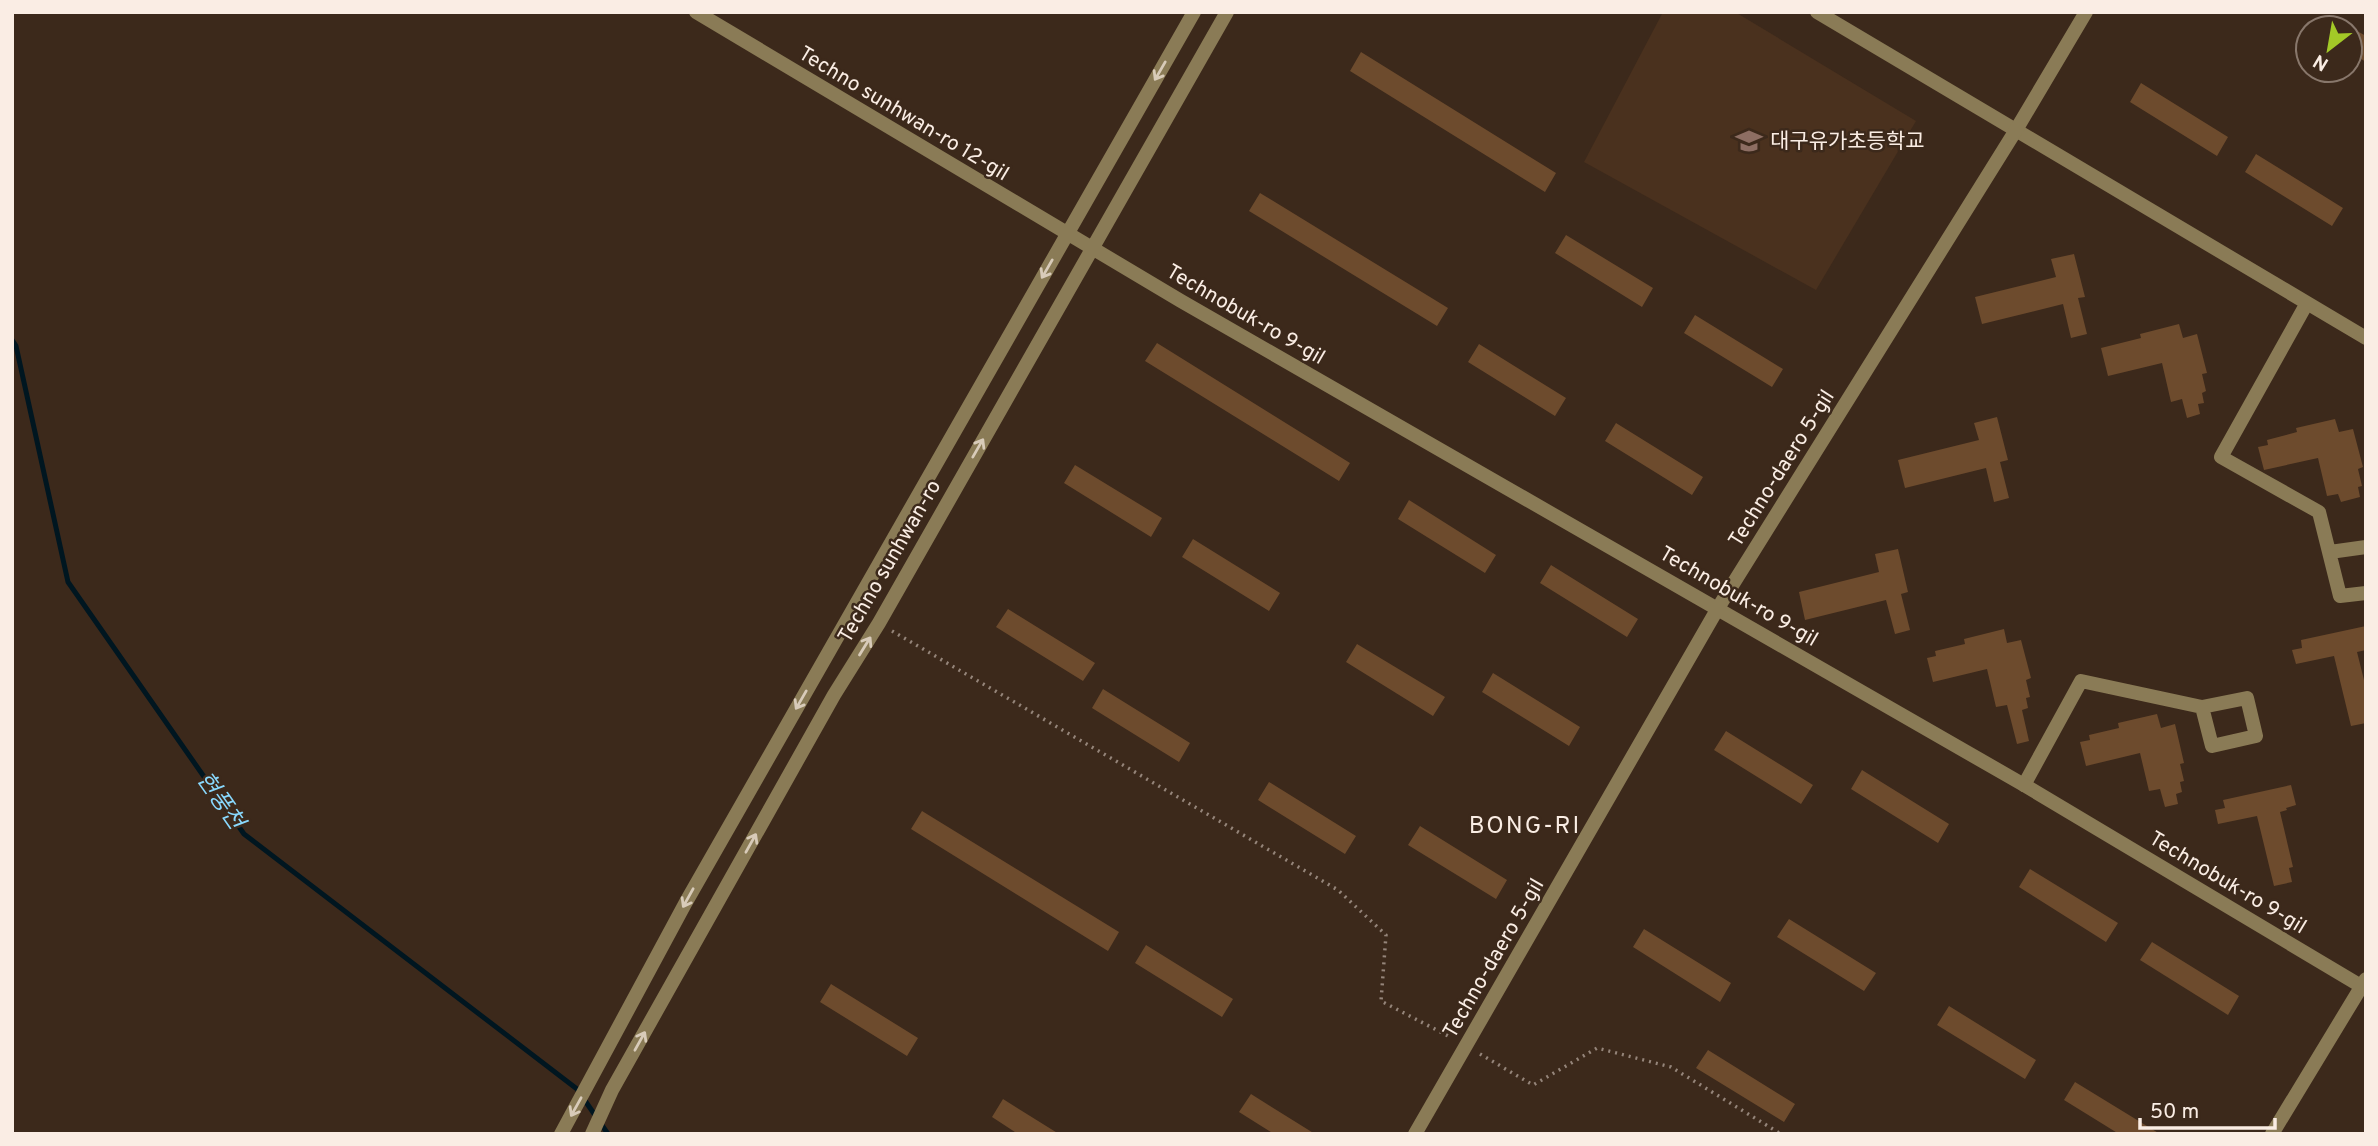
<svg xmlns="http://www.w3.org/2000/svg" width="2378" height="1146" font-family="Overpass,'Noto Sans KR',sans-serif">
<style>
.built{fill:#4a311e}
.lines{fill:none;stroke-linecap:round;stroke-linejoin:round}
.stream{stroke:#001620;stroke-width:5}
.building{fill:#6d4b2d}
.path{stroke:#95857a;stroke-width:3.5;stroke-dasharray:2 5;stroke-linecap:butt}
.minor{stroke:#8a7b56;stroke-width:14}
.tertiary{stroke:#8a7b56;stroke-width:14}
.oneway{stroke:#d8cbb9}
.labels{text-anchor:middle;stroke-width:5;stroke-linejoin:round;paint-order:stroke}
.street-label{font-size:21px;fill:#faede4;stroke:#3c291b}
.poi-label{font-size:21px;fill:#faede4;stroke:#3c291b;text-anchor:start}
.water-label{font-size:23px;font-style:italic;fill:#89d9fe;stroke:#3c291b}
.quarter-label{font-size:24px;letter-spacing:2px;fill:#faede4;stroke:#3c291b}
</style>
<rect width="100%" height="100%" fill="#3c291b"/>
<path class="built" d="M1663 12H1735L1916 121 1816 290 1584 162Z"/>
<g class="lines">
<path class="stream" d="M12 340 16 346 68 582 244 834 577 1089 608 1134"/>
</g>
<path class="building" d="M2350 27 2366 36V62L2350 52Z
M1361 52 1556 173 1545 192 1350 71Z
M2141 83 2228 137 2217 156 2130 102Z
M2256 154 2343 208 2332 226 2245 172Z
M1260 193 1448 308 1437 326 1249 211Z
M1566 235 1653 288 1642 307 1555 253Z
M2074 254 2085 297 2078 298 2087 334 2071 338 2063 304 1982 324 1975 297 2056 277 2051 259Z
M1695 315 1783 369 1772 387 1684 333Z
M2179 324 2183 338 2197 334 2207 373 2202 374 2206 391 2202 393 2204 403 2198 404 2200 414 2187 418 2182 399 2171 402 2162 363 2108 376 2101 348 2141 338 2140 334Z
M1157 343 1350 463 1339 481 1145 361Z
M1479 344 1566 398 1555 416 1468 362Z
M1997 417 2008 460 2000 462 2009 498 1994 502 1986 468 1905 488 1898 460 1979 440 1974 423Z
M2335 419 2339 432 2353 429 2363 467 2358 469 2362 486 2358 487 2360 497 2341 502 2338 494 2327 496 2318 458 2264 470 2258 447 2268 445 2267 440 2297 432 2296 428Z
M1616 423 1703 477 1692 495 1605 441Z
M1075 465 1162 518 1151 537 1064 483Z
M1409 500 1496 555 1485 573 1398 519Z
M1193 539 1280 593 1269 611 1182 557Z
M1898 549 1908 592 1901 594 1910 630 1895 634 1886 600 1805 620 1799 592 1879 572 1875 554Z
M1551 565 1638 619 1627 637 1540 583Z
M1008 609 1095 663 1083 681 996 627Z
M2366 626V650L2357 652 2366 688V723L2351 726 2334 656 2296 664 2292 650 2302 648 2301 640Z
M2004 629 2007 643 2021 640 2031 678 2026 680 2030 697 2026 698 2028 708 2022 710 2029 741 2017 744 2007 705 1996 707 1987 669 1933 682 1927 658 1936 656 1935 651 1965 644 1964 639Z
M1357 644 1445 697 1433 716 1346 662Z
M1493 673 1580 727 1569 746 1482 692Z
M1103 689 1190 743 1179 762 1092 708Z
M2157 714 2161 728 2175 724 2184 763 2180 764 2184 781 2180 782 2182 792 2176 794 2178 804 2165 807 2160 789 2149 791 2140 753 2086 766 2080 742 2090 740 2089 735 2119 728 2118 723Z
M1726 731 1813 785 1801 804 1714 750Z
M1862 770 1949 824 1938 843 1851 789Z
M1269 782 1356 836 1345 854 1258 800Z
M2291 785 2296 805 2286 808 2287 810 2280 812 2293 867 2289 868 2292 882 2274 886 2257 816 2218 824 2215 810 2225 808 2223 800Z
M922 811 1119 932 1108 951 911 829Z
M1420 826 1507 880 1496 899 1408 845Z
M2030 869 2118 923 2106 942 2019 887Z
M1789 919 1876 973 1864 991 1777 937Z
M1644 929 1731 983 1720 1002 1633 947Z
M2152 942 2239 996 2228 1015 2140 960Z
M1146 945 1233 999 1222 1017 1135 963Z
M831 984 918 1038 907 1056 820 1002Z
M1949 1006 2036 1060 2025 1079 1937 1025Z
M1708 1050 1795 1104 1784 1122 1696 1068Z
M2075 1082 2160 1134H2119L2064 1100Z
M1251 1094 1315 1134H1274L1239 1112Z
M1003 1099 1059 1134H1018L992 1117Z"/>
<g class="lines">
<path class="path" d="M892 631 1338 890 1386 935 1381 1001 1452 1038
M1480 1054 1533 1085 1597 1048 1671 1067 1781 1134"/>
<path class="minor" d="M1817 12 2366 338
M2307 303 2221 457 2319 512 2340 596 2366 593
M2330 552 2366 547
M2024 785 2081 681 2202 707 2212 746 2256 736 2247 698 2202 707"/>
<path class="tertiary" d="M696 12 1181 301 2024 785 2366 989
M561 1134 686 902 1194 12
M592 1134 612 1090 834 695 879 623 1227 12
M1415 1134 1718 608 2016 130 2086 12
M2272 1134 2366 979"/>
</g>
<defs><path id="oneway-shaft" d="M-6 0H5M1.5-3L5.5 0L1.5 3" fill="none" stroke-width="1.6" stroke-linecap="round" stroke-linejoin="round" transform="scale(1.75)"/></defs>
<g class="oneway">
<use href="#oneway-shaft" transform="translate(1160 71) rotate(120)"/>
<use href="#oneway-shaft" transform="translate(1047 269) rotate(120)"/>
<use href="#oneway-shaft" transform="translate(978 448) rotate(-60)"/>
<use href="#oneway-shaft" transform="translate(865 646) rotate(-58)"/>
<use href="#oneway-shaft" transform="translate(801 700) rotate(120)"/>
<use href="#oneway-shaft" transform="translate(751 843) rotate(-61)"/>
<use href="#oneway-shaft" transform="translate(688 898) rotate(119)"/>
<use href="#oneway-shaft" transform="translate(640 1041) rotate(-61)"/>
<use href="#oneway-shaft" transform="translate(576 1107) rotate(119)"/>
</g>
<defs>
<symbol id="school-bare" viewBox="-9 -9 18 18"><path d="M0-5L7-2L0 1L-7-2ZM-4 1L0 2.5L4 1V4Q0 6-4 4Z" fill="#8d6e63" stroke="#3c291b" stroke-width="2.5" paint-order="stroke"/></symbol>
</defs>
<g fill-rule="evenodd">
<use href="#school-bare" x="1730" y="122" width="38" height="38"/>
</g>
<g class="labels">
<g class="street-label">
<text transform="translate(904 113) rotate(31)" y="7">Techno sunhwan-ro 12-gil</text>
<text transform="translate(1246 314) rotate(30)" y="7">Technobuk-ro 9-gil</text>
<text transform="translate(1781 468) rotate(-58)" y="7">Techno-daero 5-gil</text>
<text transform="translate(889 561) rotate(-60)" y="7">Techno sunhwan-ro</text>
<text transform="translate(1739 596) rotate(30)" y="7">Technobuk-ro 9-gil</text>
<text transform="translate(2228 882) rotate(31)" y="7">Technobuk-ro 9-gil</text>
<text transform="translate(1493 958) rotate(-60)" y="7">Techno-daero 5-gil</text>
</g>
<g class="poi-label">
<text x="1770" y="148">대구유가초등학교</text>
</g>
<g class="water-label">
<text transform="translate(221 800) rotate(55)" y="8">현풍천</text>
</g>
<g class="quarter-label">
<text x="1525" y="833">BONG-RI</text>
</g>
</g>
<rect width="2378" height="1146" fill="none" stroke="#faede4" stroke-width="28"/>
<g transform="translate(2329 49) rotate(211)"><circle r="33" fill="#3c291b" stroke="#88776b" stroke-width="2"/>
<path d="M0-5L12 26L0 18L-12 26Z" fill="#a3c927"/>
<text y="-10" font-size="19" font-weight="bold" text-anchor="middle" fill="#faede4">N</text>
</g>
<path d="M2140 1118v10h135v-10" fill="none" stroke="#faede4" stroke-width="3.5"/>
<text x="2150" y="1118" font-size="21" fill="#faede4" stroke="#3c291b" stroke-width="5" paint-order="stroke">50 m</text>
</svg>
